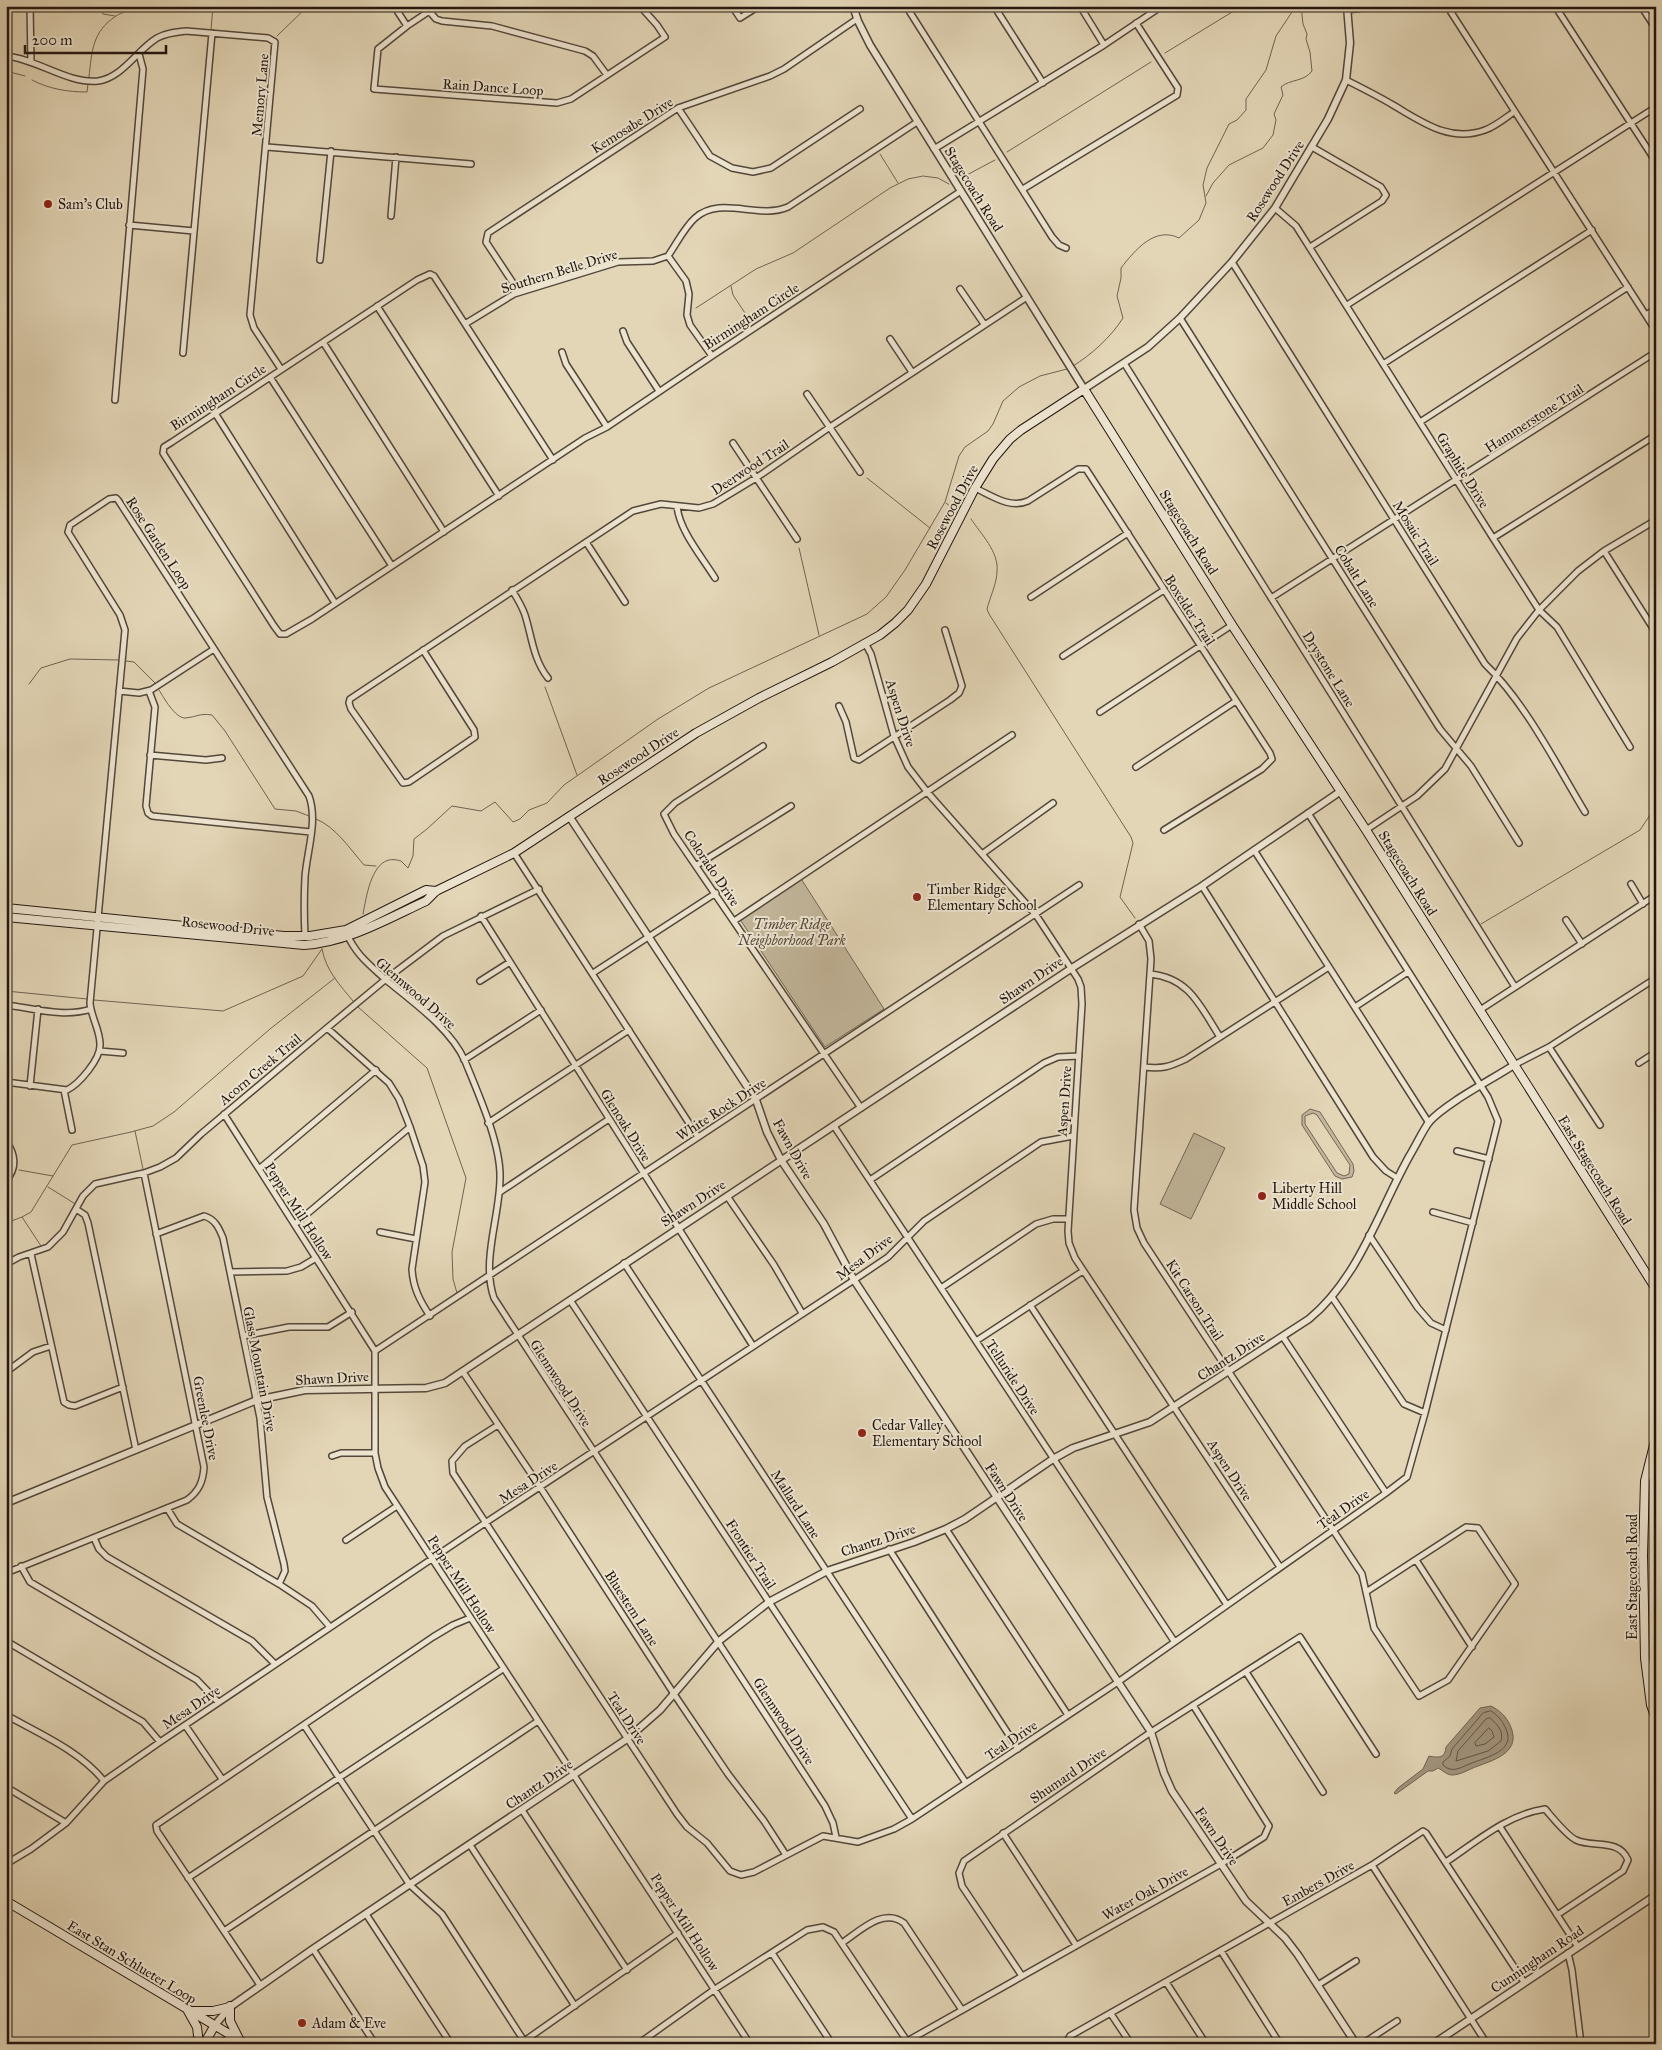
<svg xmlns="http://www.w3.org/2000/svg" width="1662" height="2050" font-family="'IM FELL Great Primer',serif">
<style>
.green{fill:#c2b69b;stroke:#726656;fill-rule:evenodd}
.water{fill:#a2957e;stroke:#6f6352}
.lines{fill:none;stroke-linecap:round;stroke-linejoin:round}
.shore{stroke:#625647;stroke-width:1}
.stream{stroke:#6f6352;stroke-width:1}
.minor-casing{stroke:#53473a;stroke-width:8}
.tertiary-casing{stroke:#53473a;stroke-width:9}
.secondary-casing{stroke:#231710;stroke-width:10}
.minor{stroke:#ede4d0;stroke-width:5}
.tertiary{stroke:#ede4d0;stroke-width:6}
.secondary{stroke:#ede4d0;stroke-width:8}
.poi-dot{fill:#8f2418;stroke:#ede4d0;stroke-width:2}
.labels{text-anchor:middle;stroke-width:4;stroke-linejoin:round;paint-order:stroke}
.street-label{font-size:14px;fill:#231710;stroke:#ede4d0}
.poi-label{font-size:14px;fill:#231710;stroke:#ede4d0;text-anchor:start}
.park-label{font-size:14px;font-style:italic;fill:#53473a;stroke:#ede4d0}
</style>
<rect width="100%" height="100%" fill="#e3d6b7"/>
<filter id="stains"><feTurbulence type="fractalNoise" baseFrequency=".004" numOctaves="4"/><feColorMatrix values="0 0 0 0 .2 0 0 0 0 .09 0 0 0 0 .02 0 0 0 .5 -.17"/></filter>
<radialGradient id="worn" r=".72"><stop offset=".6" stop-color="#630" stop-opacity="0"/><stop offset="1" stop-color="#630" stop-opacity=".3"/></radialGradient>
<path class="green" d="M800 877 884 1009 825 1047 739 918Z
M1310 1109 1320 1112 1353 1164 1354 1171 1352 1177 1342 1179 1335 1176 1302 1125V1115ZM1313 1113 1317 1115 1350 1165 1349 1174 1344 1176 1337 1173 1305 1124V1116Z
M1194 1133 1225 1148 1191 1219 1160 1204Z"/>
<path class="water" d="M1491 1706C1499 1710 1506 1716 1510 1725 1522 1751 1497 1759 1478 1766 1469 1769 1461 1775 1452 1775 1447 1775 1442 1770 1438 1768L1433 1771H1428L1396 1794 1394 1793 1398 1788 1423 1769 1429 1756C1439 1758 1445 1758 1446 1747L1480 1708Z"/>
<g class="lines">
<path class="shore" d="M1491 1711C1498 1715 1503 1722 1506 1729 1516 1751 1487 1757 1472 1763 1466 1765 1457 1771 1450 1769 1447 1769 1445 1766 1443 1765V1762L1450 1756 1452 1749 1483 1713Z
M1490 1718C1497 1724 1504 1731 1501 1741L1488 1751 1456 1761 1458 1751 1486 1719Z
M1489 1728 1492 1731 1494 1737 1485 1744 1476 1746 1475 1743Z"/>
<path class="stream" d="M99 6 103 14 115 16
M211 30 213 6
M277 36 308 6
M1165 53 1242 6
M6 71 25 76
M89 77C92 51 92 32 116 16 122 12 128 12 133 6
M32 80C49 89 68 92 87 92L88 84
M1007 152 1151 62
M880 154 898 183
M963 177 995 160
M1206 196 1213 183 1229 165 1263 148 1273 135 1276 120 1274 114 1283 95 1281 87C1290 79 1304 82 1312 71L1310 52 1306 39 1307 34 1303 24 1301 6
M731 286 733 295 751 322
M696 308 756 269 793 253 890 188 908 179 923 176 938 178 949 184
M1073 366C1091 355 1111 337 1123 318L1117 296 1121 278V268C1135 250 1155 226 1179 238L1199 220 1206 203 1203 185 1207 168 1229 124 1237 120 1246 110V99L1266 70 1276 36 1296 6
M867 478 930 528
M946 503 951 507
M971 519C981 534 999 552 997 571 997 583 990 597 987 609L989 614 1131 837 1133 843 1120 897 1135 918
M799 548 819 635
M126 661 134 662 155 683
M29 684 41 668 70 659 119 660
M545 687 577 775
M159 690C164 698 175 718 185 718 197 717 199 713 212 715L225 731 275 809 296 811 309 816
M316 819C336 827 350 849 364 865L376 866
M363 914C366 898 371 864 389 860 392 859 398 860 401 861L408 868 413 856 414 839 427 829 452 806 481 811 495 802 513 822 520 819 529 810 547 803 564 785 658 719 709 688 867 614 886 597 905 570 945 502 959 456 965 447 988 431 993 424 1003 401 1019 387 1040 376 1067 369
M1481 924 1640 830 1656 806
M322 949C326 971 340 985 353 1001
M6 991 87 999
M94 1000 223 1011 303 976 322 949
M358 1007 427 1068 466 1178 452 1252 453 1279 457 1293
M135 1131 143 1169
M19 1170 53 1176
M48 1187 77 1205
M6 1223 22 1217
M41 1246 22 1217 31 1212 72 1145 131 1132 153 1126 174 1112 270 1029 335 978"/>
<defs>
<path id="minor" d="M30 6 31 62
M394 6 407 26
M437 6 407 26 378 49 374 89 557 103 571 99 665 37 657 25 640 6
M732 6 740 18 759 6
M906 6 1052 237 1059 245 1066 248
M994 6 1043 83
M1080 6 1104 45
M1447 6 1656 331
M1555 6 1656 162
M1641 6 1656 29
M1347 10 1380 6
M429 11 436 19 442 21 492 26 585 51 593 56 607 75
M6 56C37 59 68 84 98 81 122 78 137 50 157 38 166 33 176 32 186 31L268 38 275 42 250 315 254 328 281 369
M1346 80C1362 88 1378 96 1393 105 1422 122 1450 143 1485 130 1496 126 1505 118 1514 112
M678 108 710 156 732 168 753 172 771 168 860 109
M267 147 471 164
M934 149 1104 45 1162 6
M1023 189 1177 95 1178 88 1136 23
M1275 208 1296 226 1493 538 1539 610 1557 627 1630 747
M391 216 396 157
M129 225 194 231
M1310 247 1382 201 1386 195 1381 187 1312 147
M668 256 686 281 689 294 687 315 690 325 712 356
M320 260 331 151
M1232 262 1485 664C1525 702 1556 764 1585 812
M960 289 984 324
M519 292 486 242 488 233 678 108 770 76 784 69 857 19
M1347 305 1656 107
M377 306 499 496
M1646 315 1656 309
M1180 318 1440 729 1471 766 1519 843
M465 324 514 294 618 262 653 261 668 256C677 243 684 228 695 218 721 195 758 220 788 207L917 122
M623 331 627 342 659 391
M890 339 912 372
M323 342 444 532
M562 352 566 364 607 427
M183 353 212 33
M1124 363 1515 987
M1383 364 1592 230
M270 377 392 566
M807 394 860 472
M115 400 143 69 139 54
M215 413 335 603
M1420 422 1628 287
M733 443 797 539
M553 460 434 276 430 274 417 280 172 442 164 447 163 453 274 626 280 634H286L312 619 585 438 607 427 712 356 961 191
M975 488C992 496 1010 509 1028 501L1078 469H1086L1270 753 1272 759 1262 769 1164 830
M677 506C679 530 702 557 715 578
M1493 538 1656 435
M586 542 625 602
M1604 551 1656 633
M512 590C517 598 522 606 525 615 532 637 533 659 548 678
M1031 597 1128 533
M1271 598 1656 352
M865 643 871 654 894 736 908 767 928 793 1036 915 1078 979 1081 987 1082 1004 1068 1231 1069 1243 1075 1258 1280 1567
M423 650 474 730 475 737 409 782 403 783 351 709 349 703 350 699 633 511 661 504 699 508 713 504 756 478 830 427 1027 297
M1063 656 1164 590
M119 691 139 693 151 690 214 649
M149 691 155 707 146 806 148 813 152 816 311 832
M839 706 846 722 854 758 859 760 950 700 959 693 962 686 945 630
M1100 712 1232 625
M763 746 675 803 664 814 674 834 861 1108
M150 755 206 760 222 758
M1136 767 1236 701
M1366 830 1417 796 1445 769 1517 638 1539 610 1578 571 1604 551 1656 520
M1254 850 1429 1123
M514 853 698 1137
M982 854 1053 803
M697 865 791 806
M1631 884 1643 904
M1202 886 1373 1157 1386 1171 1397 1178
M481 916 753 1346
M1566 920 1582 944
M734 921 1012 735
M1139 924 1149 941 1151 959 1134 1210 1137 1228 1144 1243 1362 1574 1374 1628 1419 1696 1448 1680 1515 1584 1478 1528 1466 1527 1366 1592
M347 934C356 955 370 965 386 980 413 1002 451 1029 465 1061 478 1093 501 1144 500 1178 500 1216 481 1261 494 1298L825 1806 833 1823 836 1837
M593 973 716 893
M1150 974C1190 978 1200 1006 1220 1037
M480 981 510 962
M6 1005C33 1008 64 1018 91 1009
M1355 1007 1408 972
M1480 1010 1656 895
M327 1028 389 1083 399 1099 410 1127 423 1166 425 1182 412 1269C413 1288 420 1301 430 1316
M1549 1047 1600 1125
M100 1051 123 1053
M464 1060 541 1010
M1639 1063 1656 1052
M1514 1065 1549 1047 1656 978
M1144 1067C1163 1069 1169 1067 1186 1059L1329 967
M6 1082 67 1090C79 1084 101 1059 100 1044 100 1030 91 1017 90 1003L125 630 120 615 68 532 70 525 109 499 116 498 118 500 309 796C318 821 307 851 305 877 304 897 304 916 305 936
M30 1086 38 1009
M64 1090 72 1130
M224 1114 375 1351V1453L378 1468 385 1487 750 2044
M488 1123 629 1030
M834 1126 1174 1641
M6 1141C16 1155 17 1168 6 1181
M1457 1151 1489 1159
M259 1169 376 1070
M870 1180 1044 1063 1058 1057 1079 1056
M500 1192 609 1119
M727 1196 774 1265 802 1313
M76 1209 85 1215 88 1223 136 1450
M1433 1212 1473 1223
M295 1224 410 1127
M380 1232 416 1239
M156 1234 204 1216C215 1219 219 1228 223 1238L260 1418 267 1497 284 1564 285 1571 279 1584
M1369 1235 1418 1308 1431 1323 1446 1330
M31 1254 64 1402 69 1405 75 1406 123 1387
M624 1263 966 1783
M6 1264 19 1257 48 1247 63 1232 83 1196 95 1184 144 1173 160 1167 176 1158 201 1134 327 1028 386 979 443 936 539 889
M230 1272 287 1271 301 1267 316 1258
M941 1288 1036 1224 1053 1219H1068
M1332 1297 1404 1404 1425 1413
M570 1300 912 1819
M1030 1305 1227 1605
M243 1336 289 1327H328L352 1312
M1283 1337 1386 1493
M976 1341 1083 1271
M375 1351 1079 885
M6 1372 33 1352 51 1346
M463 1372 540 1487 674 1694 728 1774 764 1821 786 1855
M498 1425 465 1446 452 1461 453 1473 677 1814 687 1827 707 1843 730 1871 741 1875 754 1872 823 1836 858 1842 894 1829 912 1819 1118 1682 1386 1493 1407 1477 1425 1413 1498 1121 1488 1097 1308 813
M332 1456 341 1453H375
M167 1508 177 1524 279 1584 312 1606 330 1627
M946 1529 1068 1715
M94 1538 99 1549 107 1557 252 1641 275 1664
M346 1540 397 1506
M889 1549 1018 1749
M1416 1560 1472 1647
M21 1566 30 1582 197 1680 218 1702
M6 1573 187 1500C199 1491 203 1482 204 1467L144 1173
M6 1641 143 1722 160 1742
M1246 1672 1323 1792
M6 1715C40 1734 80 1751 104 1781
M185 1725 222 1779
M304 1725 410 1885 442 1914 526 2044
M6 1787 66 1823
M522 1810 627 1970
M1500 1827 1578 1947
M1003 1833 1076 1945
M470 1845 575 2006
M1446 1862C1476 1842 1508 1814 1545 1809 1552 1817 1567 1836 1576 1840 1593 1848 1619 1838 1628 1860L1623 1871 1557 1915
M6 1864 31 1849 66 1823 104 1781 160 1742 485 1523 854 1280 888 1257 924 1221 1041 1142 1073 1136
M1372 1865 1487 2044
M188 1878 503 1669
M366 1914 451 2044
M224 1931 538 1721
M842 1943C860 1931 883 1907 904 1923L962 2010
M313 1949 375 2044
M1221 1951 1280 2044
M772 1953 832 2044
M1568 1953 1572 1970 1581 2044
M1022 1976 962 1886 959 1873 964 1861 1151 1732 1300 1637 1376 1754
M1166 1982 1206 2044
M260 1985 157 1831 156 1825 433 1637 453 1625 470 1618
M1318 1985 1356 1961
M1111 2014 1131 2044
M520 2044 678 1933
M638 2044 715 1989 807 1930 823 1927 834 1932 907 2041
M902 2044 1221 1864 1264 1837 1269 1826 1193 1705
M1065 2044 1070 2036 1372 1865 1423 1831 1426 1833 1524 1982
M1362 2044 1397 2021"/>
<path id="tertiary" d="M853 6 858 21 870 45 1084 389 1148 347 1180 318 1232 262 1275 208 1328 119 1346 80 1350 43 1347 6
M569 816 756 1100 767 1132 781 1160 824 1224 854 1280 1151 1732 1164 1773 1172 1791 1246 1901 1285 1938 1298 1955 1356 2044
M6 1503 257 1400 305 1390 426 1388 445 1383 1072 968 1202 886 1341 791
M215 2025 230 2007 313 1949 627 1739 660 1710 719 1641 769 1602 827 1571 914 1542 946 1529 965 1519 1053 1459 1073 1448 1150 1422 1309 1319C1359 1278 1379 1210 1410 1155 1416 1145 1422 1132 1429 1122 1446 1103 1491 1080 1514 1065
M1433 2044 1656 1895"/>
<path id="secondary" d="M6 908 284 936H310L346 930 426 890 436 891
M6 917 304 945C348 942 387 919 426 901L436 891 514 853 696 733 759 698 832 662 880 635 895 623 908 610 926 584 975 488 993 459 1010 439 1021 430 1084 389 1232 625 1366 830 1656 1289
M1656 1437 1645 1481 1643 1555 1645 1658 1651 1705 1656 1719
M6 1901 246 2044
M230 2006V2021L239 2039
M188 2011 197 2027 199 2044
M193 2011H213L230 2007
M204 2044 215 2025
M217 2044 227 2041 238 2040"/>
</defs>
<use href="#minor" class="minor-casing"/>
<use href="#tertiary" class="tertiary-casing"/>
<use href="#secondary" class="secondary-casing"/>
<use href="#minor" class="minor"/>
<use href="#tertiary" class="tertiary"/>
<use href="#secondary" class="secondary"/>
</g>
<g class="poi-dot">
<circle cx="48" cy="204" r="5"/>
<circle cx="917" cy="897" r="5"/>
<circle cx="1262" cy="1196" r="5"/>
<circle cx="862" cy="1433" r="5"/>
<circle cx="302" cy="2023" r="5"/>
</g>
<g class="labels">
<g class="street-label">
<text transform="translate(493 87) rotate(4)" y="5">Rain Dance Loop</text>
<text transform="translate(260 95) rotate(-85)" y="5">Memory Lane</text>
<text transform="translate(632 125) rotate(-32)" y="5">Kemosabe Drive</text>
<text transform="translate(1275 181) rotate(-57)" y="5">Rosewood Drive</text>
<text transform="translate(974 189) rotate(58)" y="5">Stagecoach Road</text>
<text transform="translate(559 271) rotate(-17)" y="5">Southern Belle Drive</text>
<text transform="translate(751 316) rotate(-33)" y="5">Birmingham Circle</text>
<text transform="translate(218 397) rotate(-33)" y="5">Birmingham Circle</text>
<text transform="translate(1534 418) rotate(-33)" y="5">Hammerstone Trail</text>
<text transform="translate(750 467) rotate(-33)" y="5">Deerwood Trail</text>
<text transform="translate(1463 470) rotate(58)" y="5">Graphite Drive</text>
<text transform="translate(952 507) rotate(-62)" y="5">Rosewood Drive</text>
<text transform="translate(1189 532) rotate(58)" y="5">Stagecoach Road</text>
<text transform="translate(1416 533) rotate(58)" y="5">Mosaic Trail</text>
<text transform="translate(159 543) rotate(57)" y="5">Rose Garden Loop</text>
<text transform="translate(1357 576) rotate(58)" y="5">Cobalt Lane</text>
<text transform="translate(1190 610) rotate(57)" y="5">Boxelder Trail</text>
<text transform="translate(1329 669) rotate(58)" y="5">Drystone Lane</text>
<text transform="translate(901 713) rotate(72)" y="5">Aspen Drive</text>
<text transform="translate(638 756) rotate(-33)" y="5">Rosewood Drive</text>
<text transform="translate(712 868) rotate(56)" y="5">Colorado Drive</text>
<text transform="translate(1408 873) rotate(58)" y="5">Stagecoach Road</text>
<text transform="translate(228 926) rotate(6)" y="5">Rosewood Drive</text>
<text transform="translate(1031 980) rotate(-34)" y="5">Shawn Drive</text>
<text transform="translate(416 993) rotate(41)" y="5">Glennwood Drive</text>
<text transform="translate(260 1069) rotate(-40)" y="5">Acorn Creek Trail</text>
<text transform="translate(1064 1101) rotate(-86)" y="5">Aspen Drive</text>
<text transform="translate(721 1109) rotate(-33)" y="5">White Rock Drive</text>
<text transform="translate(626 1125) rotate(58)" y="5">Glenoak Drive</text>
<text transform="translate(793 1149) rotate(61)" y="5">Fawn Drive</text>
<text transform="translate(1595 1170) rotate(58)" y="5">East Stagecoach Road</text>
<text transform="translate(693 1203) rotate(-33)" y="5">Shawn Drive</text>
<text transform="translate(299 1211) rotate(57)" y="5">Pepper Mill Hollow</text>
<text transform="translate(864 1257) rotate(-37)" y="5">Mesa Drive</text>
<text transform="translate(1195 1300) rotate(57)" y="5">Kit Carson Trail</text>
<text transform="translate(1231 1356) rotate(-33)" y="5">Chantz Drive</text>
<text transform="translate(260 1369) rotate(79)" y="5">Glass Mountain Drive</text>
<text transform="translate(1013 1377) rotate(57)" y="5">Telluride Drive</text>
<text transform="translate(332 1378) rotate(-3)" y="5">Shawn Drive</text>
<text transform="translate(561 1383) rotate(57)" y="5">Glennwood Drive</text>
<text transform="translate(206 1418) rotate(79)" y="5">Greenlee Drive</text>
<text transform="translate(1230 1470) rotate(57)" y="5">Aspen Drive</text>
<text transform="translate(528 1482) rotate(-33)" y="5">Mesa Drive</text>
<text transform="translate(1007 1492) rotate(57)" y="5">Fawn Drive</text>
<text transform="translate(796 1504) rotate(57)" y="5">Mallard Lane</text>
<text transform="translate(1343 1509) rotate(-35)" y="5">Teal Drive</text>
<text transform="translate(878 1540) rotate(-18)" y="5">Chantz Drive</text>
<text transform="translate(751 1554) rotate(57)" y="5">Frontier Trail</text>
<text transform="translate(1632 1577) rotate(-90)" y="5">East Stagecoach Road</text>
<text transform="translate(462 1584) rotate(57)" y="5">Pepper Mill Hollow</text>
<text transform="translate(632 1608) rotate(57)" y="5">Bluestem Lane</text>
<text transform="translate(191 1707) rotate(-34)" y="5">Mesa Drive</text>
<text transform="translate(627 1718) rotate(57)" y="5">Teal Drive</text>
<text transform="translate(784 1721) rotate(57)" y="5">Glennwood Drive</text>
<text transform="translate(1011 1740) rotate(-34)" y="5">Teal Drive</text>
<text transform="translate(1068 1775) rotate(-34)" y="5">Shumard Drive</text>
<text transform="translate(539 1784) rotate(-34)" y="5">Chantz Drive</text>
<text transform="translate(1217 1836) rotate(56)" y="5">Fawn Drive</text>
<text transform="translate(1318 1883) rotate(-29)" y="5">Embers Drive</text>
<text transform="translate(1145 1893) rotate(-29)" y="5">Water Oak Drive</text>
<text transform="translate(685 1922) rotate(57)" y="5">Pepper Mill Hollow</text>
<text transform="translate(1537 1959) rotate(-34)" y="5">Cunningham Road</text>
<text transform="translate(132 1962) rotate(31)" y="5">East Stan Schlueter Loop</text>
</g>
<g class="poi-label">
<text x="58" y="209">Sam's Club</text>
<text x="927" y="894">Timber Ridge<tspan x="927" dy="16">Elementary School</tspan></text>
<text x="1272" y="1193">Liberty Hill<tspan x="1272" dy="16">Middle School</tspan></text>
<text x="872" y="1430">Cedar Valley<tspan x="872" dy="16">Elementary School</tspan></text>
<text x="312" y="2028">Adam &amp; Eve</text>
</g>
<g class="park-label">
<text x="792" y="929">Timber Ridge<tspan x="792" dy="16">Neighborhood Park</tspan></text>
</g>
</g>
<rect width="1662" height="2050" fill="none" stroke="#e3d6b7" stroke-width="25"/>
<rect x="8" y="8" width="1647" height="2035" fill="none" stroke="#231710" stroke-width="2.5"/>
<rect x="12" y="12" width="1637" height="2025" fill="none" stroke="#231710"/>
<path d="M25 45v8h141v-8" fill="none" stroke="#231710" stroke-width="2.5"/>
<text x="32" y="45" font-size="15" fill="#231710" stroke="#ede4d0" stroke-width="4" paint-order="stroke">200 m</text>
<rect width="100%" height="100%" filter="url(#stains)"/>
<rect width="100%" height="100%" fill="url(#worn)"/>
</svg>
